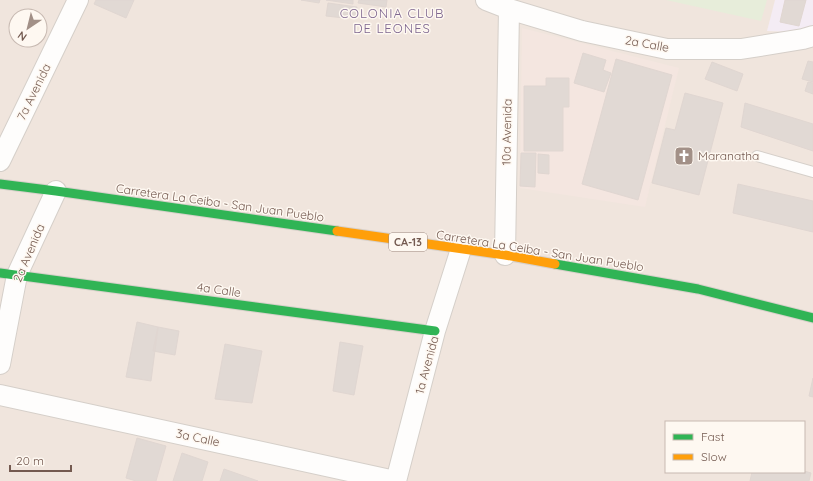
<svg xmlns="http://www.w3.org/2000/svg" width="813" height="481" font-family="Quicksand,sans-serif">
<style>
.residential{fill:#f0e5dd;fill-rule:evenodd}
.commercial{fill:#f4e6e0}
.education{fill:#f4ecf4}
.green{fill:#e7edda}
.building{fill:#e1d9d4;stroke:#e0d6d1}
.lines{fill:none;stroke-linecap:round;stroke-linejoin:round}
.lane-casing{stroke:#d5cfc9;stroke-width:12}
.street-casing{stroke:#d5cfc9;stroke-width:22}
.fast-casing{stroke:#d7d0ca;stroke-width:11}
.slow-casing{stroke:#d7d0ca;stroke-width:11}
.lane{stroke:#fefdfc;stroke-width:10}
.street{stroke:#fefdfc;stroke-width:20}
.fast{stroke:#30b455;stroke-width:9}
.slow{stroke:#ff9f0a;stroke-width:9}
.labels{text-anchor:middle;stroke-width:3;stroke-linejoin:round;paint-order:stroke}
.shield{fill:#fef8f1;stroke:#9d8980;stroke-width:1}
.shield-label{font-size:11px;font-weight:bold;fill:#745a50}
.street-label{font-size:12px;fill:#745a50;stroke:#fef8f1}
.poi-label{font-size:12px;fill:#745a50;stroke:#fef8f1;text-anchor:start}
.neighbourhood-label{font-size:13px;letter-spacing:1px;fill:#7f6790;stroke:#fef8f1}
</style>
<rect width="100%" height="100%" fill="#f8f3ee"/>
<path class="residential" d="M0 0H813V481H0ZM16 16H40V40H16ZM666 422H804V472H666Z"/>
<path class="commercial" d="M522 28 679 68 645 207 520 188Z"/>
<path class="education" d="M775 0H813V26L795 32 767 31Z"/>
<path class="green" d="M666 0H767L761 21Z"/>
<path class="building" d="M96 0H134L126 18 94 4Z
M301 0H320L319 3Z
M326 0H353V4Z
M359 0H387L386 7 358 3Z
M785 0H806L799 26 780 22Z
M328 3 357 7 356 16 344 15V18L326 16Z
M583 53 606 60 603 70 611 73 604 92 574 83Z
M616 59 672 75 638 200 582 184Z
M808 61 813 62V82L802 79Z
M712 62 743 74 737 91 705 79Z
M546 78H569V107H563V151H524V86H546Z
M808 82 813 83V94L805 91Z
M685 93 723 103 699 195 652 183 666 128 675 130Z
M745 103 813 124V151L741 127Z
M521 153H536L535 187 520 186Z
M538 154 549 155V174L538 173Z
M738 184 813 201V232L733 213Z
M137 322 158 327 151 381 126 377Z
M158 327 179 331 175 355 153 351Z
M340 342 363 346 354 395 333 391Z
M225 344 262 351 252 403 215 399Z
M813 378V397L809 396Z
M137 438 166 446 156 481H136L126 478Z
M182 453 208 462 202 481H173Z
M224 469 258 481H220Z
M804 471 811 473 809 481H750L752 472H804Z"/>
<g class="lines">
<defs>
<path id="lane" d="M757 156 813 172"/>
<path id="street" d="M486 0 509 9 582 31 667 49H741L803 39 813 36
M0 161 78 0
M505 255 509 9
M0 364 17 275 56 191
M0 395 395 481
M396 481 435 331 461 249"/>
<path id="fast" d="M0 184 56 191 337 231
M555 264 698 289 813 318
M0 273 435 331"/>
<path id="slow" d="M337 231 505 255 555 264"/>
</defs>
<use href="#lane" class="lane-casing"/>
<use href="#street" class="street-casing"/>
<use href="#fast" class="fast-casing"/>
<use href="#slow" class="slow-casing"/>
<use href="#lane" class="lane"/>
<use href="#street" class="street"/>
<use href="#fast" class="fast"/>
<use href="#slow" class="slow"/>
</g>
<defs>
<symbol id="church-square" viewBox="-11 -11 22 22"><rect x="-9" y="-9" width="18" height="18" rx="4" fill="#a29087" stroke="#fef8f1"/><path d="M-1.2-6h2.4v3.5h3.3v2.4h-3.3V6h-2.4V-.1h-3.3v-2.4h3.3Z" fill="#fff"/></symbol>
</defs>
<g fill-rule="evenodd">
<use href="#church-square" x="673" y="145" width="22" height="22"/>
</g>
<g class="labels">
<rect class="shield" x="389" y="233" width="38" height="18" rx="3"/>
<g class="shield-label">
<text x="408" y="246">CA-13</text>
</g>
<g class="street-label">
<text transform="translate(647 44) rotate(10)" y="4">2a Calle</text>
<text transform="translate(34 92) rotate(-64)" y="4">7a Avenida</text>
<text transform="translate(507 132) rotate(-89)" y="4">10a Avenida</text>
<text transform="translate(220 203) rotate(8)" y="4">Carretera La Ceiba - San Juan Pueblo</text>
<text transform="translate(540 251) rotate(9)" y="4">Carretera La Ceiba - San Juan Pueblo</text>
<text transform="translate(29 253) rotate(-67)" y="4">2a Avenida</text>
<text transform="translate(219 290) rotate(8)" y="4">4a Calle</text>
<text transform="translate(427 365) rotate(-75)" y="4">1a Avenida</text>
<text transform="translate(198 438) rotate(12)" y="4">3a Calle</text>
</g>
<g class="poi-label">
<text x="698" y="160">Maranatha</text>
</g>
<g class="neighbourhood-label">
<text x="392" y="18">COLONIA CLUB<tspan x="392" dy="15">DE LEONES</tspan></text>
</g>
</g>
<rect x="665" y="421" width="140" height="52" fill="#fef8f1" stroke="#c7b9b1"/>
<rect x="673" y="434" width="20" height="6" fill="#30b455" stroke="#c7b9b1"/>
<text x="701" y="441" font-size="12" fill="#745a50">Fast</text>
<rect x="673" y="454" width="20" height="6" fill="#ff9f0a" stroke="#c7b9b1"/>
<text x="701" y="461" font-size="12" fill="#745a50">Slow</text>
<g transform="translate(28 28) rotate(215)"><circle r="19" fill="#fef8f1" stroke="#c7b9b1"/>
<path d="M0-3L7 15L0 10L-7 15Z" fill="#a29087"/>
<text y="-6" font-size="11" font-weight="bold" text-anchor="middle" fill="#745a50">N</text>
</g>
<path d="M10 465v6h61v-6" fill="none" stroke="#745a50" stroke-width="2"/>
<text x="16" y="465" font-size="12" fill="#745a50" stroke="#fef8f1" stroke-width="3" paint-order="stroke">20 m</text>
</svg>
